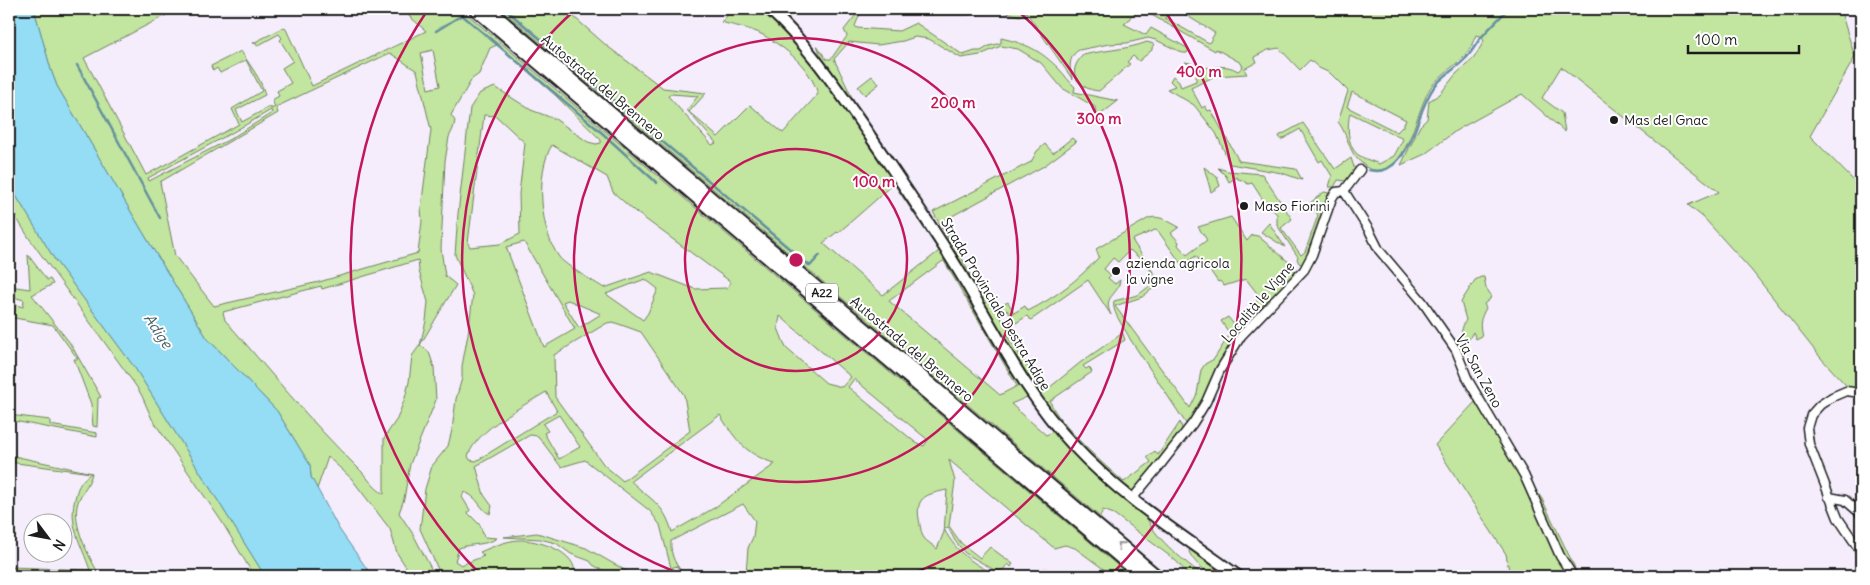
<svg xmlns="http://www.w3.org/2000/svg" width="1870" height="585" font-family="Delius,sans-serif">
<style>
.built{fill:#eee1fa}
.green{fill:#c2e59f;stroke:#6f805e;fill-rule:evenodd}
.water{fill:#94ddf5;stroke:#64909e}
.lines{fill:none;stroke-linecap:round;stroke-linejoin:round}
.stream{stroke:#64909e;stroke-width:2.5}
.minor-casing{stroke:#1c1c1c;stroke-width:11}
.major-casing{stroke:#1c1c1c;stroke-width:14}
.highway-casing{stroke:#1c1c1c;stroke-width:15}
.minor{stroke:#fff;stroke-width:8}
.major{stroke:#fff;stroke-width:10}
.highway{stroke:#fff;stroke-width:11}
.oneway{stroke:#999}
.ring{fill:none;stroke:#c2185b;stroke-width:2.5}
.poi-dot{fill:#1c1c1c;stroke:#fff;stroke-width:2}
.labels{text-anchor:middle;stroke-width:4;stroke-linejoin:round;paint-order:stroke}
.shield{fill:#fff;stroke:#606060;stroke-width:1}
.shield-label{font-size:12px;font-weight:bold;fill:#1c1c1c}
.street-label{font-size:14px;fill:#1c1c1c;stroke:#fff}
.poi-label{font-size:14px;fill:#1c1c1c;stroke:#fff;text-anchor:start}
.water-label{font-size:15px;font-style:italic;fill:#466068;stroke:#fff}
.centre{fill:#c2185b;stroke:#fff;stroke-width:2.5}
.ring-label{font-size:15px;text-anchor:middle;font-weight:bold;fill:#c2185b;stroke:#fff;stroke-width:4;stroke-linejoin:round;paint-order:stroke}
</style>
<rect width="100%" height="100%" fill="#f5edfc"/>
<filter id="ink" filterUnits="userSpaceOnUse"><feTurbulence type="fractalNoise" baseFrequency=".02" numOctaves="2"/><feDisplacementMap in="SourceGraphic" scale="10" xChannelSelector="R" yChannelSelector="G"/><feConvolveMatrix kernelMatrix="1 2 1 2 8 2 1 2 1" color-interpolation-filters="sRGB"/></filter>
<g filter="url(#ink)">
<path class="built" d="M1046 566 1058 576H1031L1035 572Z"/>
<path class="green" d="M34 9H178L84 58 146 175 239 124 232 109 262 91 246 60 220 73 217 68 213 71 211 66 241 51C250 66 261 78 265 95L236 110 242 122 271 106V109L275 107 272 100 279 96 277 91 291 83 282 68 293 61 280 40 282 38 279 34 257 46V44L253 43 285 27 312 86 426 31 401 9H461L1130 576H1113L1075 548 1065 545 1054 548 949 460 955 481 949 526 961 543 980 558 990 547 1013 564 1011 567 1008 564 1003 570 996 571 965 553 955 541 948 527 944 529C957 554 974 564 998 576H902L898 570 892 576H741L746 573 748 548 753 537 755 521 743 504 671 541C670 556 676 566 686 576H682L677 566 671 568 660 525 650 511 585 460 561 467 538 436 530 435 476 466 484 495 492 506 490 514C479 509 479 497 464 492L462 497 470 510 468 513 480 525 484 537 497 538C486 546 471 543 459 548L455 561 461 565 484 556 480 552C492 547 505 541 518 540 536 539 580 552 574 576H441L420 529 425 489 432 466 448 446 452 430 456 399 462 378V366L468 334 473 295 455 255 458 214 470 108 480 93 495 87 531 110 555 119 588 142 596 144 601 143V140L555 95 497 45 490 48 479 74 472 79 451 115 455 121 453 129 449 137 445 161 441 249 445 276 456 285 420 345 429 352 434 367 436 400 410 464 404 499 399 513 413 534 435 576H412L397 553 390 529 351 478 328 457 317 489 311 477 310 465 277 411 207 338 144 234 57 86 51 70ZM433 50 440 86 428 89 421 53ZM390 53 417 71 431 130 421 208 422 221 418 253 319 282 214 306 175 256 160 182 278 113 276 107ZM271 110 272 113 230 139 149 181 148 178 235 131ZM484 115 496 116 525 143 519 194 520 234 500 244 470 247 468 243ZM552 145 607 177 613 192 633 210 731 282 727 288 695 289 651 272 604 288C593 281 566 266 559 257 540 231 535 173 552 145ZM524 242 575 329 544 347 506 247ZM418 260 419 271 428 302 426 321 420 345 412 356 409 382 405 398 397 419 384 438V494C373 488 366 475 357 467 310 421 268 369 225 320L223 312 321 286 322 289ZM645 279 658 289 648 313 643 320 606 294ZM568 300 601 314 579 328 563 302ZM780 316 851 377 842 387 826 383 786 348 778 328ZM613 322 641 332 684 395 690 431 623 481 604 465 555 397 554 355 607 323ZM854 379 928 440 924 446 916 443 848 387ZM546 392 557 411 476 461 470 460 468 456C478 428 522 407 546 392ZM559 415 580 447 559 459 544 433 548 431 543 424ZM720 415C730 431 740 447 757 456 762 459 769 461 775 464L714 508 672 532C664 503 650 500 631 481ZM947 490 944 532 937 549C933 545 927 542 924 538 921 534 920 524 919 519 915 496 928 494 947 490Z
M501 9H565L607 46 663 88 706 93 689 112 718 137 750 105 783 133 818 94C810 67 786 48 763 35 751 28 734 26 721 22L734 9H743L755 16 757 14 749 9H764L797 44 814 66 944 250 1029 396 1146 515C1152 536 1182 559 1200 573L1199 576H1190L1175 560 1114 514 1103 510 1100 517ZM671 94 698 96 687 110 716 143 712 145 668 96ZM894 184 939 251 883 295 823 243 837 232 838 233ZM943 261H944L1017 386 1000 395 889 301ZM1027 397 1052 431V432L1046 435 1011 404Z
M856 9H862L855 26 857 28 899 31 916 23 963 55 975 51H981L989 46 1001 43V38C1027 44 1040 50 1059 69 1065 75 1069 82 1075 87L1074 92 1118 101 1095 119 1096 114 1095 107 1062 88 1041 63 1018 49 1001 46 980 55 961 58 929 39 915 37 903 41 878 45 849 42 834 59 855 104 824 65 817 45 826 59H831L847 36 844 30 859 11Z
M906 9H1136V12L1131 16 1128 21 1124 24 1146 35 1151 28 1189 49 1187 53H1183L1156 40 1148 38 1127 43 1109 44 1079 50C1068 56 1069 69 1073 80L1026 12 1020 16 1001 11 967 15H924L916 14Z
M1141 9H1170L1165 18 1209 43 1215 33 1176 9H1840L1855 57 1810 136 1861 188V395L1853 393 1820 357 1751 270 1704 218 1688 205 1719 192 1561 67 1542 98 1562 113 1565 132 1522 94 1457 130 1425 154 1401 165 1420 126 1427 119 1429 101 1440 94 1456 74 1474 58 1484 41 1481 36 1476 35C1473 42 1470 50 1465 55 1454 67 1440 75 1431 87 1417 107 1409 167 1380 170 1375 171 1370 169 1365 167V165C1348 156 1349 135 1338 122L1348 91 1330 73 1319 68 1310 60 1300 70 1279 48 1268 50 1254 57 1257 62 1244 69 1247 74 1215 76 1191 88 1202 108 1205 106 1208 111 1211 110 1239 161 1296 169 1302 180 1282 173 1230 164 1216 133 1194 105 1167 89 1175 86 1170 81 1173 76 1179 82 1181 87 1196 81V76L1199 70 1185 62C1191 62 1195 67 1201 67 1215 70 1223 62 1238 71L1243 67 1241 63 1216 49 1215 51ZM1352 92 1406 120 1403 126 1397 132 1347 107ZM1350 113 1403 139 1394 156 1379 164C1373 161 1363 159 1357 154 1347 145 1347 125 1350 113Z
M1147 42 1154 44 1152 48V50L1139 61 1133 56 1127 62 1130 64 1099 91C1078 89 1065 73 1083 55 1104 50 1126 50 1147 42Z
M872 76 879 84 865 95 858 87Z
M1303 123 1335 169 1351 158 1355 170 1346 181 1338 180 1334 187H1329L1332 176 1322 160 1319 162 1300 129 1281 140 1279 136Z
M1072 138 1076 142 1044 166 943 221 973 280 977 278 994 309 1008 302 1014 313 1025 306 1028 311C1056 297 1078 280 1099 257L1096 249 1149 218C1161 215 1169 222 1179 227L1171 233 1179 242 1178 245 1187 255 1207 240 1198 227 1231 217 1247 241 1252 235 1258 236 1291 264 1297 274 1247 326 1195 416 1187 425 1130 339C1125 328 1111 312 1114 301L1138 295 1156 281 1150 269 1143 264 1144 262 1130 250 1118 262 1113 258 1104 269 1111 275 1108 278 1115 284 1120 280C1118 297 1102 295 1111 315L1088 280 1031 320 1027 316 1016 323 1007 310 999 315 1010 331 1008 337 1044 392 1081 362 1120 335 1122 331 1125 340 1083 366 1086 369 1089 367 1092 372 1050 401C1057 423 1105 466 1124 482L1151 462 1147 457 1155 451 1158 455 1180 422 1183 431 1135 491 1129 492 1126 490 1076 442 1041 399 993 319 933 212 1031 162 1037 151 1045 144 1053 153ZM1155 230 1158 231 1182 265 1196 256 1201 263 1204 262 1218 282 1220 281 1224 286 1246 279 1260 297 1236 327 1228 317 1221 321 1230 334 1214 359 1205 364 1201 370 1197 394 1190 408 1115 306 1142 297 1160 283 1132 240Z
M1204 167 1217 177 1220 186 1211 192Z
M1218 168 1228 171 1262 174 1292 219 1281 228 1301 255 1305 252 1318 215 1310 203 1324 192 1329 193C1323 212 1315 251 1303 265L1299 263 1297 259 1298 257 1277 225V214L1265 203 1252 183 1248 184 1242 180 1238 179 1237 177 1229 182 1226 176Z
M9 184 55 260 135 368 265 576H254L222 522 152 419 142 396 136 386 29 238 9 206Z
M1269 223 1285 247 1261 232Z
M28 255 47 280 50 279 53 284 32 295 70 343 101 397 98 398 97 427 93 426 91 404 74 359H78L53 325 9 317V303L23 307 24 300 9 296V286L30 289Z
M1481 277H1484L1486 288 1491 295 1490 299 1484 304 1486 308C1480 319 1479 324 1482 336L1476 339 1473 332 1464 348 1459 351 1457 344C1462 337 1461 327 1466 320L1461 302 1475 280Z
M1475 402 1542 499 1575 568 1554 576H1510L1506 554 1435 445Z
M9 415 50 420V425L97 433V437L9 420Z
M9 455 92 473C90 484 82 491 78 502 71 524 89 557 100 576H93L90 572 9 576V561L10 567 90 570C81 543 67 524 76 495 78 485 83 479 91 473L9 462Z
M537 533 586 548 635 576H640H613L593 565 590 561 571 554 556 543 540 539 504 537Z
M1190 547 1230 576C1211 576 1198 569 1189 552Z"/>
<path class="water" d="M9 9H34L51 70 57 86 144 234 207 338 277 411 310 465 311 477 339 529 372 576H265L135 368 55 260 9 184Z"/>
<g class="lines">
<path class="stream" d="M505 9 810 266 820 255
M436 31 462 15 601 132 657 183
M77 65 160 218
M1369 170C1379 172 1385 171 1393 165 1417 145 1417 110 1434 87 1443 75 1456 69 1466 58 1471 53 1475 46 1479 40 1488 29 1499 19 1508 9"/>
<defs>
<path id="minor" d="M1344 191 1369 230 1379 250 1422 301 1456 350 1468 380 1524 475 1560 556 1573 576
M1861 393 1846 391 1832 397 1820 405 1811 415 1807 428 1809 444 1838 518 1861 552
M1829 497 1845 500 1861 514
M1132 499 1157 469 1193 423 1206 402 1220 370 1241 336 1304 270 1312 255 1332 198 1336 192 1344 191 1360 170"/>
<path id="major" d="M769 9C808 44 838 90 868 133 901 182 935 230 965 281 998 337 1028 397 1073 445 1120 496 1181 535 1238 576"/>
<path id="highway" d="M475 9 1142 576
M488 9 1157 576"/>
</defs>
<use href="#minor" class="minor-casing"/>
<use href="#major" class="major-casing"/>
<use href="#highway" class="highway-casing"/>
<use href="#minor" class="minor"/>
<use href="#major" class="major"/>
<use href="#highway" class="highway"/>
</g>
<defs><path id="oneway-chevron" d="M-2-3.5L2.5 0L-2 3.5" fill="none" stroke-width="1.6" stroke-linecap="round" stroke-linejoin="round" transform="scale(1.25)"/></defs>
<use class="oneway" href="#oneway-chevron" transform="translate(1120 545) rotate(-140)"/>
</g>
<g class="ring">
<circle cx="796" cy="260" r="111"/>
<circle cx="796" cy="260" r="222"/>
<path d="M687 576A334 334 0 0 1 575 10M1017 10A334 334 0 0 1 905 576"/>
<path d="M481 575A445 445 0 0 1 427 11M1165 11A445 445 0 0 1 1111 575"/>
</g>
<g class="poi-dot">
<circle cx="1614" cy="120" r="5"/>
<circle cx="1244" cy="206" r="5"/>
<circle cx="1116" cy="271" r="5"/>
</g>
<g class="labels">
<rect class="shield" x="806" y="283.5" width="32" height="19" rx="4"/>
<g class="shield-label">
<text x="822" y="297">A22</text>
</g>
<g class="street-label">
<text transform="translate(603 87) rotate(40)" y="5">Autostrada del Brennero</text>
<text transform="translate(1258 302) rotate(-49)" y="5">Località le Vigne</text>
<text transform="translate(996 304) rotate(59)" y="5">Strada Provinciale Destra Adige</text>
<text transform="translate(912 349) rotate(40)" y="5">Autostrada del Brennero</text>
<text transform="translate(1479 371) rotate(61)" y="5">Via San Zeno</text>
</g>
<g class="poi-label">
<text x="1624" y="125">Mas del Gnac</text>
<text x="1254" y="211">Maso Fiorini</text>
<text x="1126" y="268">azienda agricola<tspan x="1126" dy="16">la vigne</tspan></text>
</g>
<g class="water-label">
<text transform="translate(158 331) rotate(56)" y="5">Adige</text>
</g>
</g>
<circle cx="796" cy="260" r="8" class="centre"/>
<g class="ring-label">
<text x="1199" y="77">400 m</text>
<text x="953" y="108">200 m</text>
<text x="1099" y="124">300 m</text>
<text x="874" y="187">100 m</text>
</g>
<rect width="1870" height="585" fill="none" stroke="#fff" stroke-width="30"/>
<rect x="15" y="15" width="1840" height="555" fill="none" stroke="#1c1c1c" stroke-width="2" filter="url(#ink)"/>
<g transform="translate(48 538) rotate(122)"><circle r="24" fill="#ffffff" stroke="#a4a4a4"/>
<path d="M0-4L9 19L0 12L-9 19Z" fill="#1c1c1c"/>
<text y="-8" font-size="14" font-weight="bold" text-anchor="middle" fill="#1c1c1c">N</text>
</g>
<path d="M1688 45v8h111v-8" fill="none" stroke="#1c1c1c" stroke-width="2.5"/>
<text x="1695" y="45" font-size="15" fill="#1c1c1c" stroke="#ffffff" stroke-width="4" paint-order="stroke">100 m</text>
</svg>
